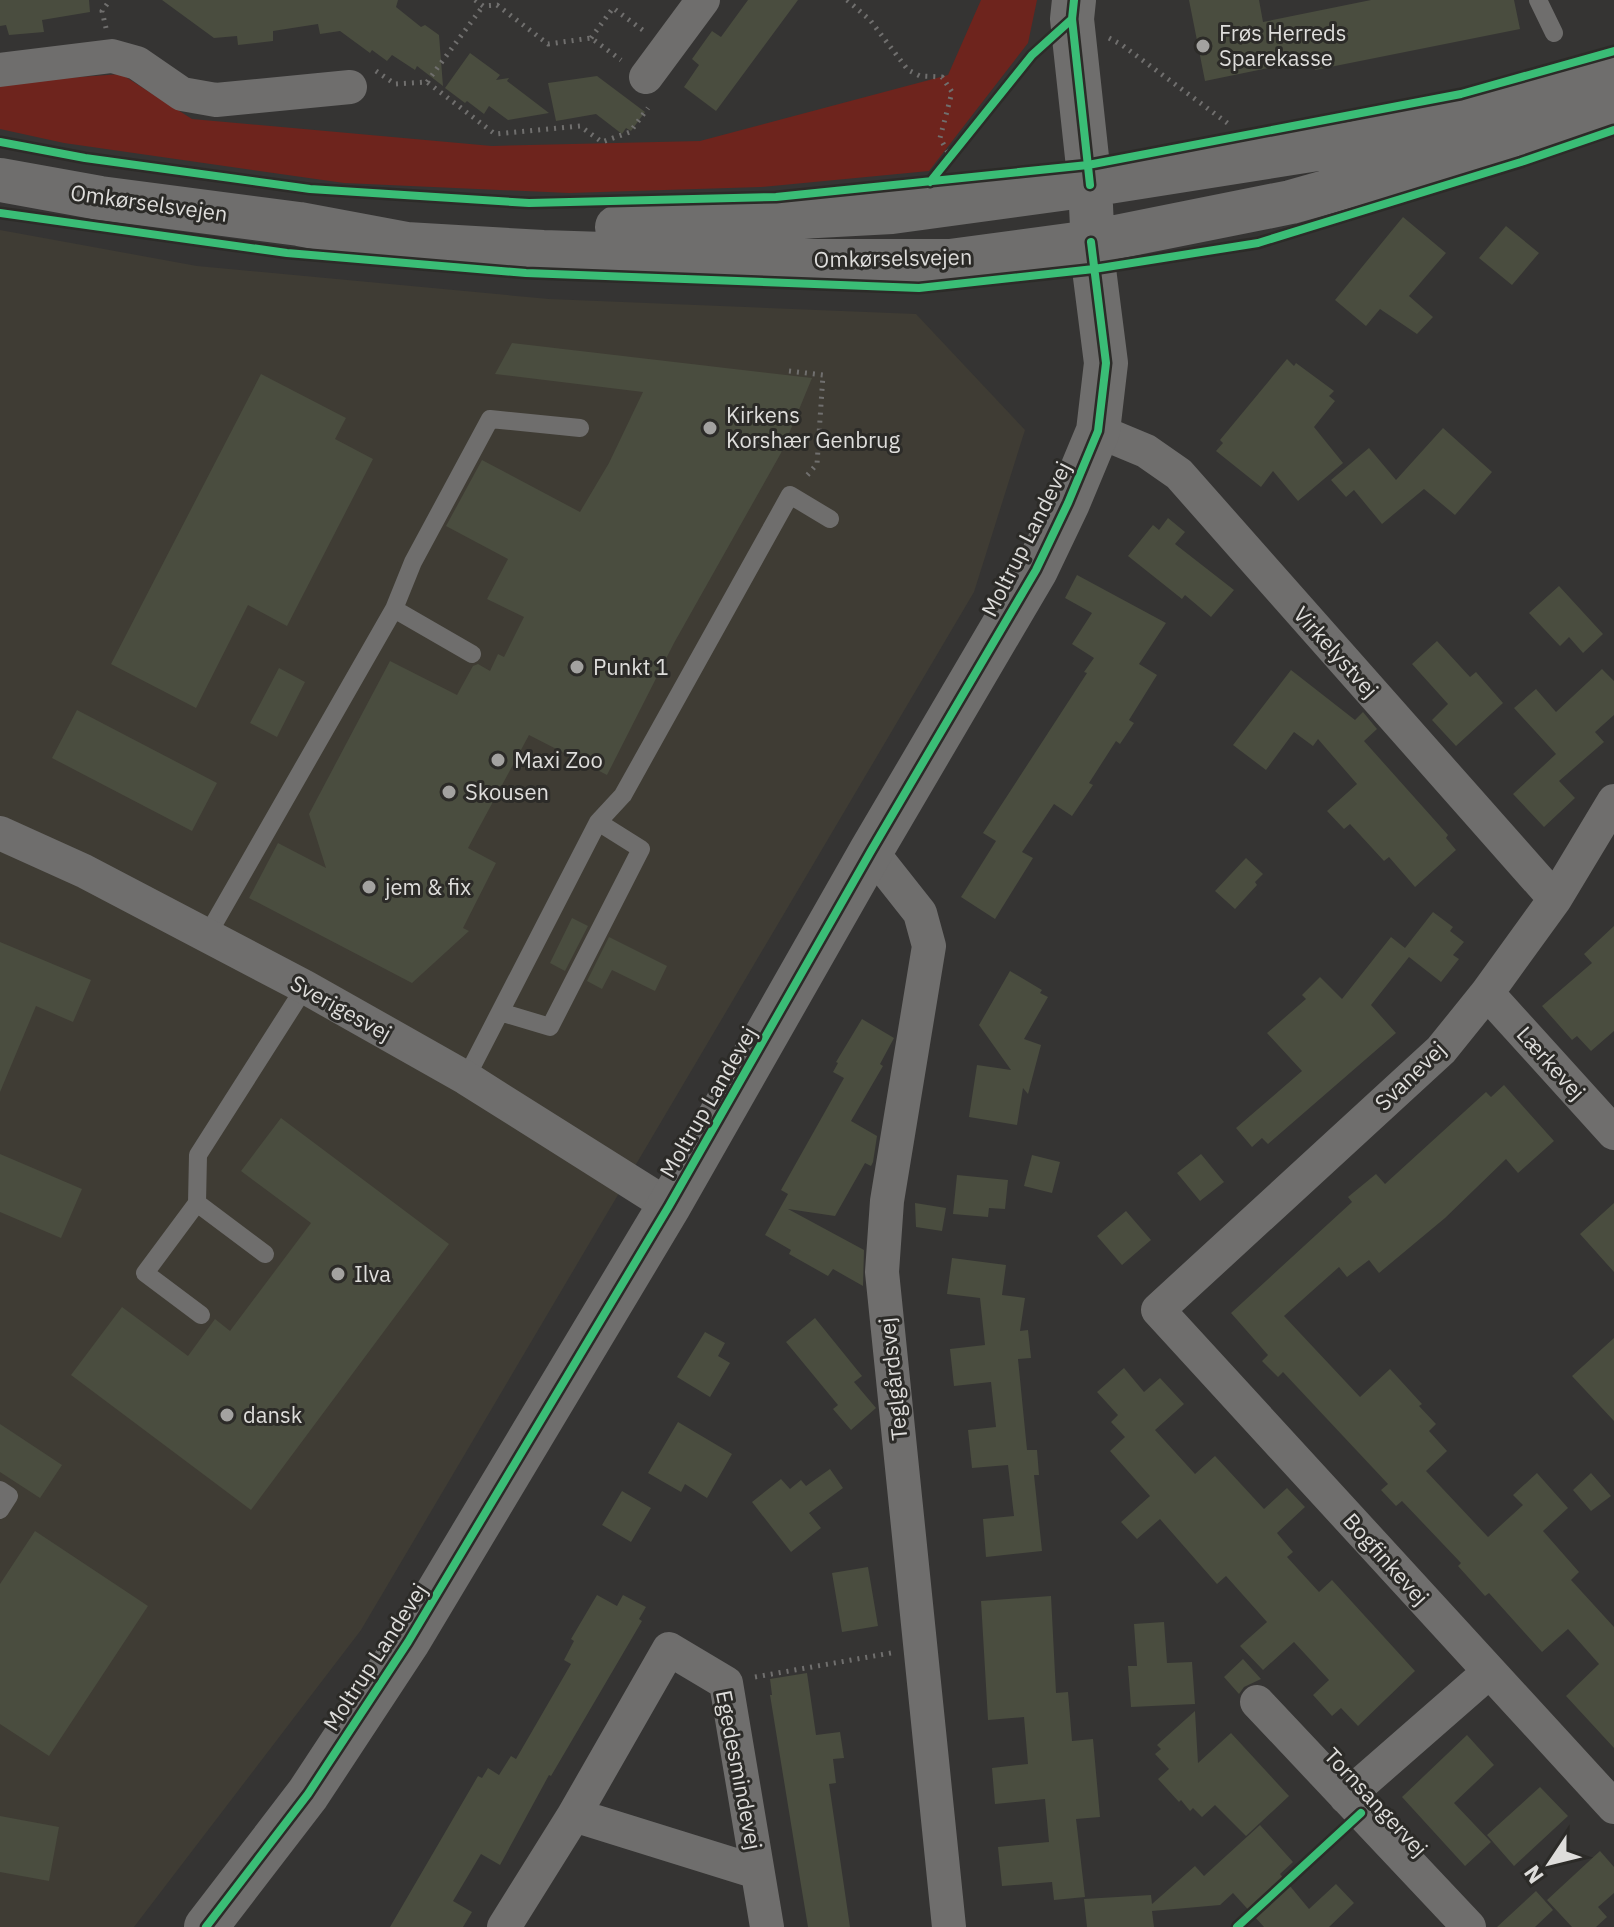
<svg xmlns="http://www.w3.org/2000/svg" width="1614" height="1927" font-family="'IBM Plex Sans',sans-serif">
<style>
.built{fill:#3f3c34}
.green{fill:#6e241d}
.building{fill:#4a4d3f}
.lines{fill:none;stroke-linecap:round;stroke-linejoin:round}
.path{stroke:#706f6e;stroke-width:5;stroke-dasharray:2 6;stroke-linecap:butt}
.lane{stroke:#6f6e6d;stroke-width:18}
.street{stroke:#6f6e6d;stroke-width:34}
.secondary{stroke:#6f6e6d;stroke-width:44}
.cycleway-casing{stroke:#2c2b28;stroke-width:13}
.cycleway{stroke:#3abd76;stroke-width:8}
.poi-dot{fill:#a3a2a0;stroke:#2c2b28;stroke-width:3}
.labels{text-anchor:middle;stroke-width:6;stroke-linejoin:round;paint-order:stroke}
.poi-label{font-size:22px;fill:#dedddb;stroke:#2c2b28;text-anchor:start}
.street-label{font-size:22px;fill:#dedddb;stroke:#2c2b28}
</style>
<rect width="100%" height="100%" fill="#353433"/>
<path class="built" d="M0 230 197 266 549 299 916 314 1025 430 974 592 361 1630 134 1927H0Z"/>
<path class="green" d="M981 0H1037L1028 43 929 171 761 187 569 193 344 183 64 143 0 129V83L121 74 192 119 492 146 700 141 948 75Z"/>
<path class="building" d="M0 0H89L90 12 42 20 44 32 9 35 6 25 0 26Z
M162 0H398L396 7 421 27 425 25 439 35 443 86 417 66 415 70 392 55 387 61 372 50 370 53 340 31 320 34 318 24 273 31V41L238 45 237 36 214 38Z
M748 0H798L716 111 684 87 699 65 692 59 712 31 721 37Z
M1189 0H1259L1263 22 1371 0H1514L1520 29 1315 70 1313 59 1205 81Z
M470 53 500 75 496 80 509 78 507 81 549 113 508 120 489 106 484 114 467 101 465 103 445 88Z
M597 76 645 112 631 131 626 128 622 134 596 114 556 121 548 83Z
M1403 217 1446 253 1409 296 1433 317 1417 334 1380 309 1366 326 1335 300Z
M1506 226 1539 253 1512 285 1479 258Z
M512 343 812 378 781 453 674 643 607 775 529 735 468 848 496 863 463 928 469 931 412 983 249 898 278 843 326 868 309 814 390 661 457 695 473 666 478 664 490 671 498 654 504 657 524 617 487 599 508 559 446 526 482 460 580 512 609 463 643 392 495 374Z
M1287 359 1294 366 1296 363 1334 391 1329 396 1335 401 1314 427 1343 463 1298 501 1273 471 1261 487 1216 451 1223 443 1220 440Z
M261 374 346 418 335 439 373 459 287 626 248 605 196 708 111 664Z
M1443 428 1492 472 1455 515 1424 489 1382 524 1354 490 1346 497 1331 480 1369 448 1396 480Z
M1168 518 1185 532 1175 544 1234 590 1211 617 1185 595 1182 599 1128 556 1153 525 1159 530Z
M1077 575 1166 623 1139 664 1157 675 1129 720 1134 723 1120 744 1116 741 1089 783 1093 785 1072 816 1054 804 1022 852 1033 858 995 919 961 897 996 841 983 833 1087 673 1084 672 1094 658 1072 644 1092 613 1065 598Z
M1559 586 1603 634 1583 653 1569 637 1560 646 1529 613Z
M1437 641 1470 677 1476 672 1503 703 1456 746 1432 720 1448 704 1412 664Z
M279 668 305 682 277 737 250 723Z
M1602 669 1614 681V715L1595 732 1604 742 1559 781 1575 798 1544 827 1513 794 1556 754 1514 708 1536 689 1556 712Z
M1291 670 1355 720 1363 712 1377 729 1364 741 1448 835 1446 838 1456 850 1415 887 1389 857 1384 861 1350 824 1344 829 1327 811 1357 784 1318 739 1313 746 1294 732 1266 770 1233 745Z
M77 710 217 783 192 831 52 758Z
M1246 858 1263 874 1255 882 1257 885 1235 909 1215 891Z
M1433 912 1453 927 1450 931 1464 942 1453 955 1459 959 1441 982 1409 957 1371 1005 1396 1033 1268 1144 1262 1138 1252 1147 1236 1128 1302 1071 1267 1033 1306 999 1302 995 1320 977 1342 999 1391 937 1405 948Z
M572 918 588 926 565 971 550 963Z
M1614 926V1031L1591 1051 1577 1036 1572 1040 1542 1006 1592 963 1584 954Z
M609 937 667 966 655 991 612 970 602 989 587 981Z
M0 942 91 980 73 1022 36 1006 0 1092Z
M1010 971 1042 990 1040 993 1048 997 1024 1039 1041 1045 1028 1094 1023 1088 1017 1125 969 1117 977 1065 1011 1070 979 1025Z
M862 1019 894 1038 880 1064 883 1066 851 1121 877 1136 873 1162 871 1166 865 1163 835 1216 788 1209 864 1250 863 1286 833 1269 828 1276 789 1254 791 1250 765 1235 788 1194 781 1190 844 1078 833 1072 838 1063 836 1062Z
M1504 1085 1554 1141 1518 1173 1506 1159 1445 1218 1379 1273 1369 1260 1347 1277 1339 1267 1284 1316 1360 1397 1390 1369 1422 1404 1419 1406 1436 1424 1429 1431 1447 1451 1426 1471 1488 1537 1523 1505 1513 1495 1537 1473 1568 1508 1543 1531 1579 1572 1571 1580 1614 1627V1748L1566 1696 1599 1664 1568 1629 1542 1652 1489 1593 1485 1596 1458 1566 1461 1563 1402 1501 1396 1506 1381 1490 1388 1484 1283 1372 1278 1377 1262 1361 1268 1355 1231 1313 1352 1202 1348 1197 1376 1174 1385 1184 1486 1092 1491 1097Z
M281 1118 449 1244 251 1510 71 1375 122 1307 188 1356 215 1319 230 1331 311 1223 241 1171Z
M0 1154 82 1189 61 1238 0 1212Z
M1201 1154 1224 1182 1200 1201 1177 1173Z
M1032 1155 1060 1162 1052 1193 1024 1186Z
M957 1175 1008 1180 1005 1209 989 1208 988 1217 953 1214Z
M915 1203 946 1208 942 1231 916 1227Z
M1614 1203V1272L1580 1234Z
M1126 1211 1151 1240 1122 1265 1097 1236Z
M952 1258 1006 1265 1002 1295 1025 1298 1020 1331 1028 1330 1031 1358 1018 1359 1027 1450H1037L1039 1475H1034L1042 1551 986 1557 983 1519 1014 1516 1008 1465 972 1468 968 1430 996 1427 991 1382 954 1386 950 1349 985 1345 980 1298 947 1294Z
M815 1318 862 1376 854 1382 876 1408 851 1430 833 1409 838 1405 786 1342Z
M705 1332 725 1343 718 1356 730 1363 710 1397 677 1377Z
M1614 1338V1421L1572 1376Z
M1124 1368 1144 1392 1160 1378 1184 1404 1155 1430 1195 1474 1215 1456 1264 1509 1287 1488 1305 1507 1277 1533 1293 1552 1287 1557 1319 1592 1332 1580 1415 1671 1358 1726 1341 1708 1332 1716 1313 1695 1329 1680 1294 1642 1263 1670 1240 1646 1267 1622 1226 1576 1217 1584 1160 1519 1137 1539 1121 1522 1150 1496 1110 1451 1125 1437 1111 1422 1118 1415 1097 1392Z
M678 1422 732 1454 707 1498 685 1484 681 1492 648 1473Z
M0 1424 62 1465 40 1498 0 1472Z
M830 1469 843 1488 809 1513 821 1528 791 1552 752 1502 781 1479 790 1489 801 1480 806 1486Z
M1591 1473 1611 1496 1591 1511 1573 1490Z
M622 1491 651 1508 631 1542 602 1525Z
M35 1531 148 1606 49 1756 0 1724V1584Z
M868 1567 878 1626 842 1632 832 1573Z
M597 1595 617 1606 623 1595 646 1607 639 1619 642 1621 551 1776 549 1775 500 1865 481 1854 453 1901 472 1912 463 1927H390L478 1776 482 1778 488 1768 499 1775 511 1756 516 1759 571 1664 564 1660 574 1641 571 1639Z
M1051 1596 1056 1693 1068 1692 1072 1741 1093 1739 1100 1817 1076 1819 1085 1897 1054 1900 1052 1882 1002 1886 998 1847 1049 1842 1045 1799 995 1804 992 1768 1028 1764 1024 1717 988 1720 981 1601Z
M1164 1622 1167 1663 1192 1662 1195 1704 1131 1707 1128 1666H1137L1134 1624Z
M1243 1659 1261 1679 1244 1687 1239 1694 1224 1677Z
M807 1673 816 1735 840 1732 844 1758 833 1759 836 1783 829 1784 850 1927H808L801 1885 770 1695H772L770 1679Z
M1195 1711 1198 1763 1231 1733 1289 1796 1246 1836 1215 1805 1202 1817 1193 1808 1190 1811 1181 1800 1179 1802 1158 1779 1169 1769 1155 1754 1161 1749 1157 1745Z
M1467 1735 1494 1765 1454 1803 1491 1842 1465 1866 1402 1797Z
M1540 1787 1568 1816 1514 1866 1487 1835Z
M0 1816 59 1827 49 1881 0 1872Z
M1260 1825 1293 1862 1280 1874 1309 1909 1336 1884 1354 1903 1329 1927H1264L1233 1893 1220 1905 1152 1911 1154 1927H1087L1084 1899 1151 1895 1152 1904 1195 1866 1204 1876Z
M1600 1851 1614 1867V1893L1598 1907 1607 1917 1596 1927H1572L1547 1900Z
M1536 1891 1553 1910 1535 1927H1497Z"/>
<g class="lines">
<path class="path" d="M475 0 483 6 497 5 548 44 591 38 621 60
M847 0 870 20 908 70 920 76 942 77 952 92 940 138 950 156
M106 28 102 11 110 0
M591 38 613 8 644 31
M1109 38 1122 45 1230 125
M376 71 395 84 427 82 495 134 580 126 602 142 630 132 648 108
M427 82 483 6
M789 371 823 375 817 464 804 479
M755 1677 891 1653"/>
<path class="lane" d="M1538 0 1554 33
M394 609 413 562 490 419 580 428
M208 934 394 609 472 654
M500 1012 550 1027 641 849 598 822
M466 1078 598 822 623 795 790 495 830 519
M197 1203 145 1273 201 1315
M265 1254 197 1203 198 1155 305 987
M0 1490 9 1496 0 1510"/>
<path class="street" d="M0 70 112 56 137 63 182 94 216 100 350 87
M646 77 703 0
M1098 431 1146 451 1179 474 1555 899
M1614 801 1555 899 1487 993 1441 1050 1158 1310 1614 1807
M0 833 84 871 305 987 466 1078 669 1206
M871 851 920 913 929 946 887 1201 882 1272 949 1927
M1487 993 1614 1133
M1257 1702 1469 1927
M1346 1797 1489 1672
M574 1815 757 1872
M504 1927 574 1815 669 1649 726 1683 767 1927"/>
<path class="secondary" d="M0 180 100 198 299 224 406 244 543 252 813 261H950L1091 242 1291 202 1541 131 1614 106
M617 227 892 212 1090 185 1355 143 1509 107 1614 77
M206 1927 308 1794 408 1642 669 1206 871 851 1036 570 1068 503 1098 431 1106 363 1094 269 1090 185 1072 19 1074 0"/>
<defs>
<path id="cycleway" d="M1074 0 1072 19 1090 185
M0 142 85 158 310 189 529 203 776 197 1088 165 1461 94 1614 51
M930 182 1032 55 1072 19
M0 213 287 253 526 273 919 288 1094 269 1258 243 1521 162 1614 130
M206 1927 308 1794 408 1642 669 1206 871 851 1036 570 1068 503 1098 431 1106 363 1091 242
M1237 1927 1361 1813"/>
</defs>
<use href="#cycleway" class="cycleway-casing"/>
<use href="#cycleway" class="cycleway"/>
</g>
<g class="poi-dot">
<circle cx="1203" cy="46" r="8"/>
<circle cx="710" cy="428" r="8"/>
<circle cx="577" cy="667" r="8"/>
<circle cx="498" cy="760" r="8"/>
<circle cx="449" cy="792" r="8"/>
<circle cx="369" cy="887" r="8"/>
<circle cx="338" cy="1274" r="8"/>
<circle cx="227" cy="1415" r="8"/>
</g>
<g class="labels">
<g class="poi-label">
<text x="1219" y="41">Frøs Herreds<tspan x="1219" dy="25">Sparekasse</tspan></text>
<text x="726" y="423">Kirkens<tspan x="726" dy="25">Korshær Genbrug</tspan></text>
<text x="593" y="675">Punkt 1</text>
<text x="514" y="768">Maxi Zoo</text>
<text x="465" y="800">Skousen</text>
<text x="385" y="895">jem &amp; fix</text>
<text x="354" y="1282">Ilva</text>
<text x="243" y="1423">dansk</text>
</g>
<g class="street-label">
<text transform="translate(149 203) rotate(8)" y="8">Omkørselsvejen</text>
<text transform="translate(893 258) rotate(-1)" y="8">Omkørselsvejen</text>
<text transform="translate(1026 539) rotate(-63)" y="8">Moltrup Landevej</text>
<text transform="translate(1336 652) rotate(48)" y="8">Virkelystvej</text>
<text transform="translate(341 1008) rotate(29)" y="8">Sverigesvej</text>
<text transform="translate(1551 1063) rotate(48)" y="8">Lærkevej</text>
<text transform="translate(1410 1076) rotate(-44)" y="8">Svanevej</text>
<text transform="translate(708 1102) rotate(-60)" y="8">Moltrup Landevej</text>
<text transform="translate(893 1379) rotate(-96)" y="8">Teglgårdsvej</text>
<text transform="translate(1386 1559) rotate(48)" y="8">Bogfinkevej</text>
<text transform="translate(375 1657) rotate(-57)" y="8">Moltrup Landevej</text>
<text transform="translate(739 1770) rotate(79)" y="8">Egedesmindevej</text>
<text transform="translate(1376 1802) rotate(47)" y="8">Tornsangervej</text>
</g>
</g>
<g transform="translate(1550 1863) rotate(235)" stroke="#2c2b28" stroke-width="6" paint-order="stroke">
<path d="M0-6L14 30L0 20L-14 30Z" fill="#dedddb"/>
<text y="-12" font-size="22" font-weight="bold" text-anchor="middle" fill="#dedddb">N</text>
</g>
</svg>
